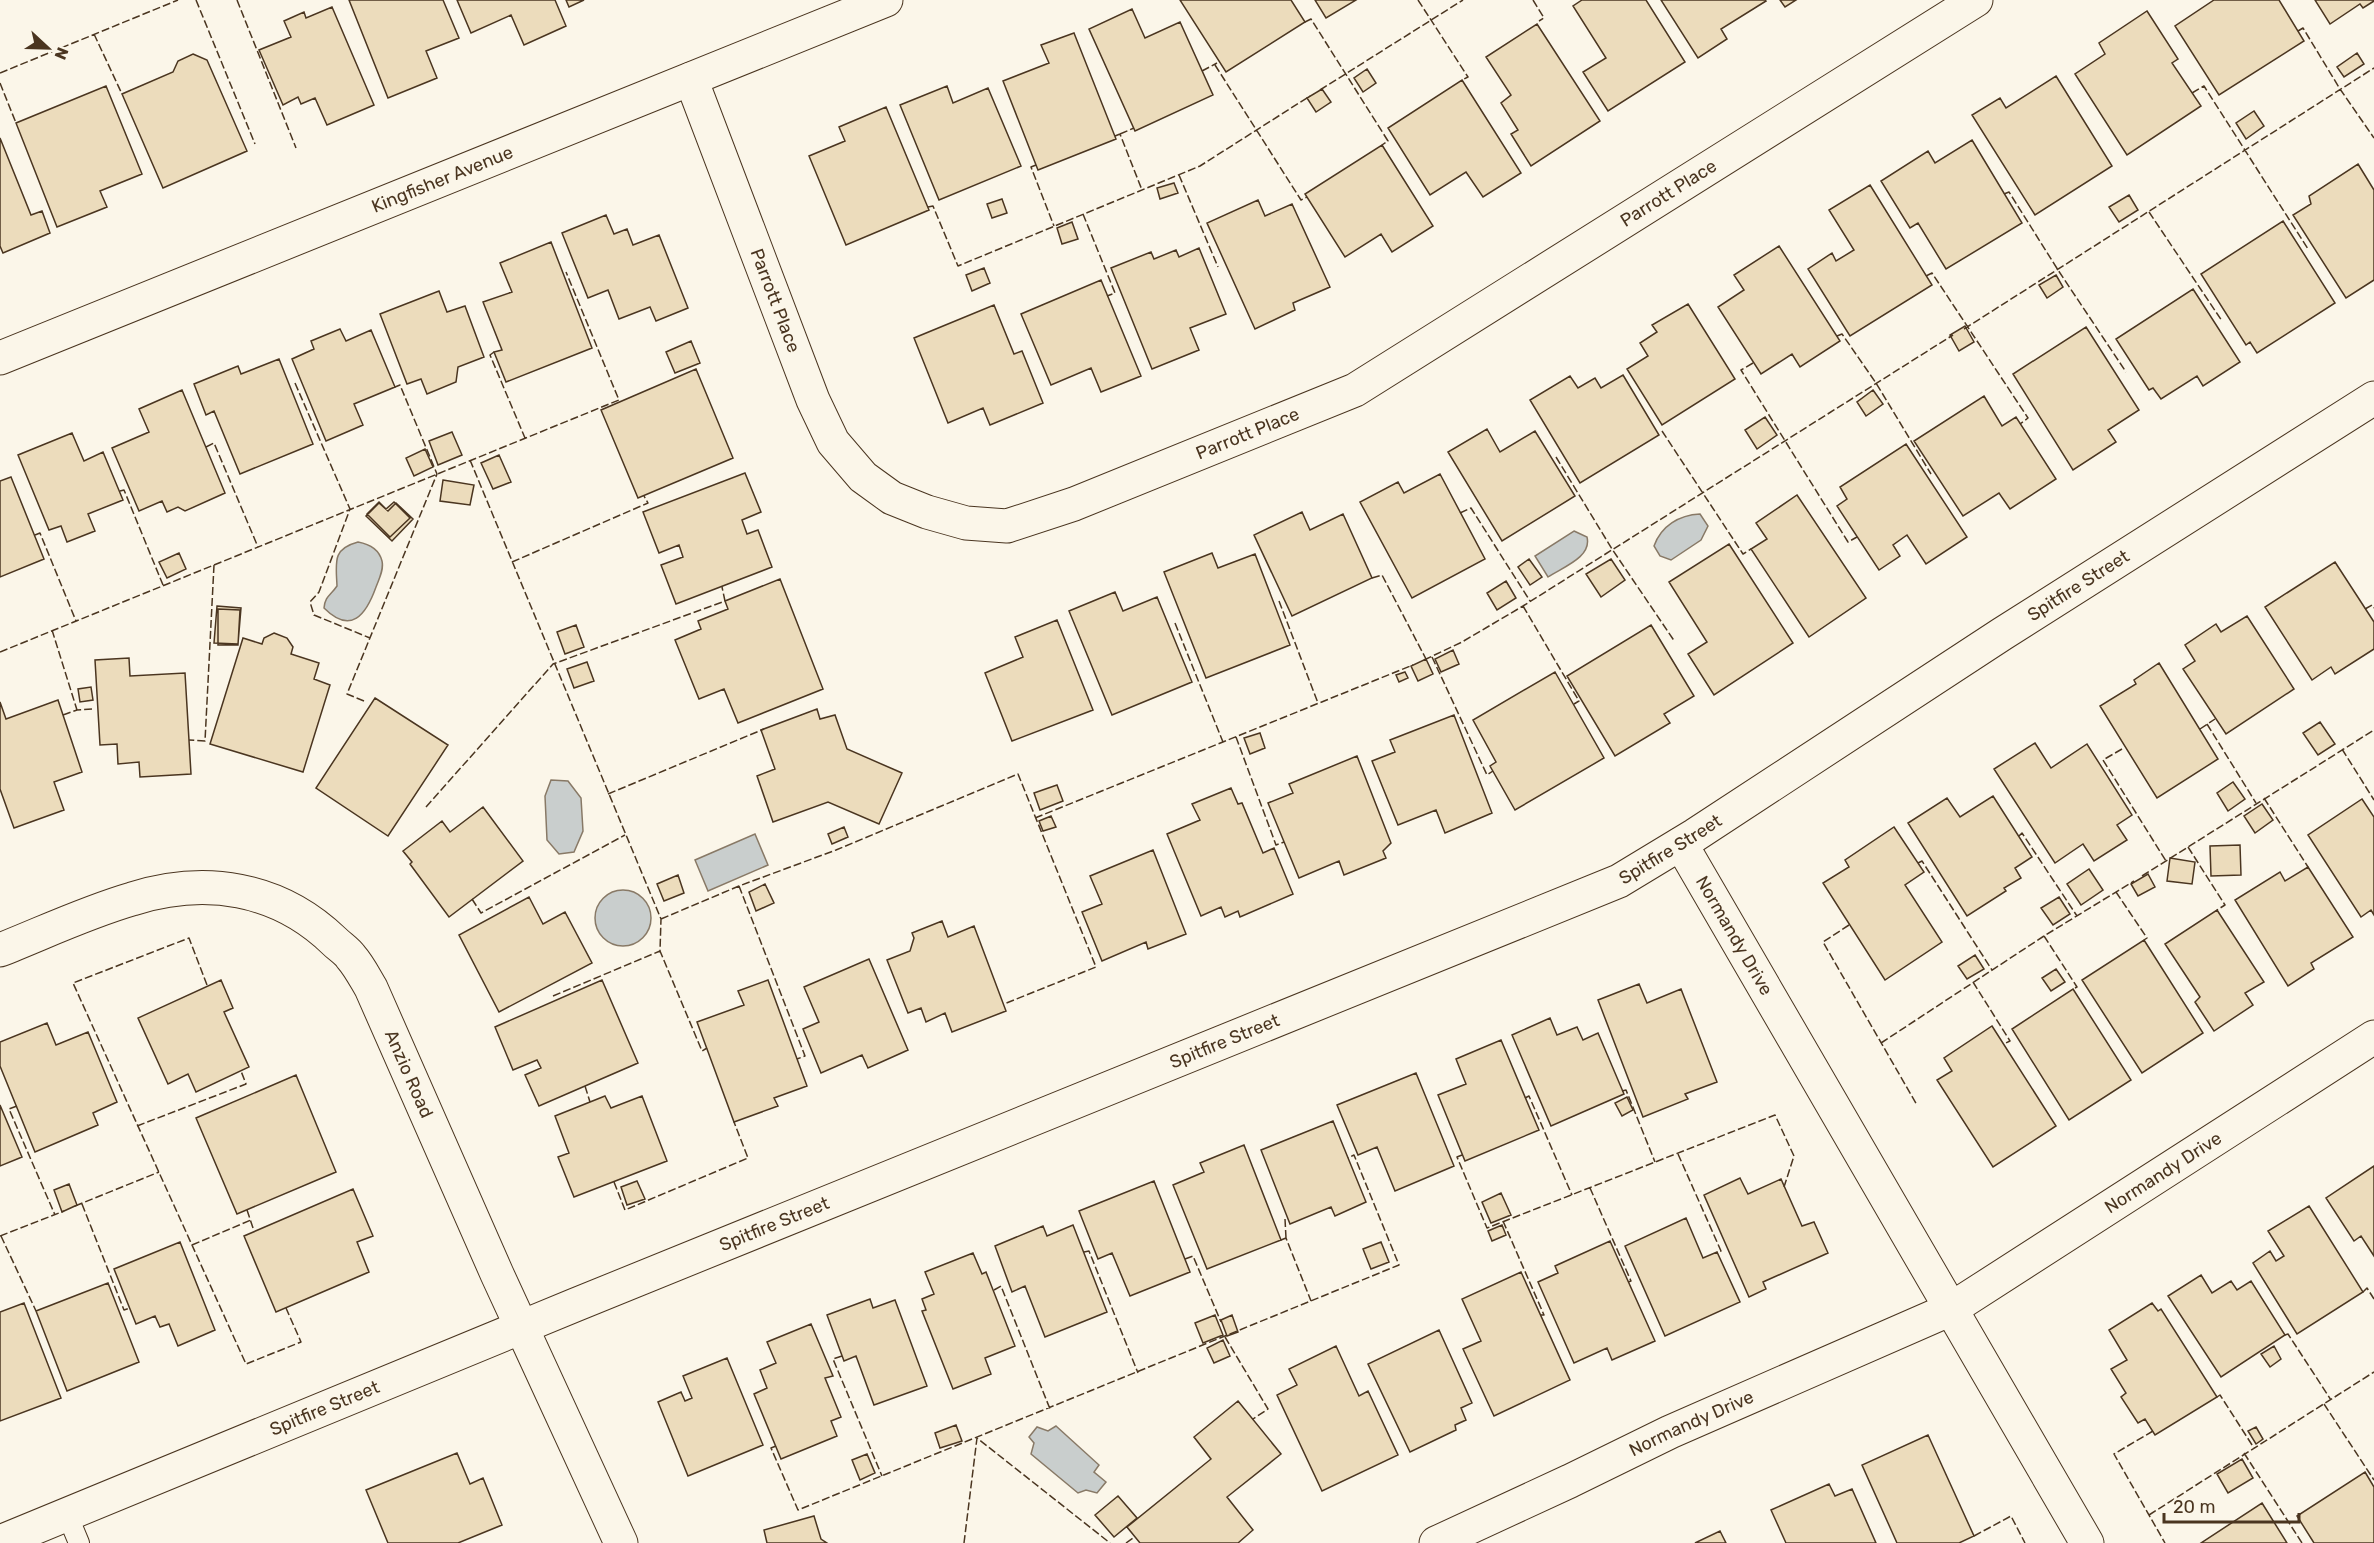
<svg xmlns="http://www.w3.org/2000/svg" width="2374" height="1543" font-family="Rubik,sans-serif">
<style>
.water{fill:#c9cecd;stroke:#887966;stroke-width:1.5}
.building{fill:#ecdcbc;stroke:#4a3520;stroke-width:1.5}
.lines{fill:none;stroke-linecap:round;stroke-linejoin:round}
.lane-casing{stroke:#4a3520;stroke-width:22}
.street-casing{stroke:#4a3520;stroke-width:35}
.lane{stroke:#fbf6e9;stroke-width:20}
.street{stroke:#fbf6e9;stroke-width:33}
.fence{stroke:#4a3520;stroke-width:1.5;stroke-dasharray:8 3;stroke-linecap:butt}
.labels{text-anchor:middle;stroke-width:4.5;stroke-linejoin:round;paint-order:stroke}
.street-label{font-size:18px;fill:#4a3520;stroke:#fbf6e9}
</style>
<rect width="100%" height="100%" fill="#fbf6e9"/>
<path class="water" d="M1700 514 1708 526 1701 540 1671 560 1660 556 1654 546C1661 526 1679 515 1700 514Z
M1574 531 1587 537C1592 557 1563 567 1548 577L1535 556Z
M358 542C369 544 379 549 382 561 384 570 379 579 376 587 366 615 351 635 324 608 325 596 331 595 337 586 336 562 332 549 358 542Z
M551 780 568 781 581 798 583 831 574 852 559 854 547 840 545 796Z
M755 834 768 865 708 891 695 860Z
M595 918a28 28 0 1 1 56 0a28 28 0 1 1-56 0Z
M1056 1426 1099 1465 1094 1472 1106 1482 1097 1493 1086 1490 1078 1493 1031 1454 1034 1443 1029 1437 1037 1427 1048 1431Z"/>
<path class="building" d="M349 0H443L459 38 426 51 437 78 388 98Z
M457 0H555L566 26 524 45 511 15 471 33Z
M566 0H584L569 7Z
M1180 0H1291L1305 22 1226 72Z
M1315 0H1356L1326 18Z
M1582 0H1646L1685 62 1608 111 1583 72 1606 58 1573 6Z
M1661 0H1765L1766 1 1721 29 1727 39 1698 58Z
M1780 0H1796L1785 7Z
M2214 0H2279L2304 41 2219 95 2175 26Z
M2315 0H2374V1L2363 8 2360 4 2330 24Z
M332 7 374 105 327 125 315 98 301 104 298 97 283 105 259 50 291 37 284 21 304 12 306 18Z
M1132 9 1145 38 1180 22 1213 95 1135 131 1089 29Z
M2147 11 2178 59 2172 63 2201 106 2127 155 2075 74 2105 54 2099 43Z
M1537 24 1600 121 1531 166 1511 134 1518 130 1501 103 1511 95 1486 57Z
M1074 33 1116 139 1038 170 1003 81 1049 63 1041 45Z
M2357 53 2364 64 2344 77 2337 67Z
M193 54 207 60 247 151 163 188 122 94 173 72 178 61Z
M1367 69 1376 83 1363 92 1354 78Z
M2056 76 2112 166 2035 215 1972 115 2000 98 2006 108Z
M1462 80 1521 173 1483 197 1466 172 1430 195 1388 128Z
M106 86 142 174 100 191 107 207 57 227 16 123Z
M947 86 953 103 988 88 1021 166 939 200 900 105Z
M1322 89 1331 102 1316 112 1307 98Z
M886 107 929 210 846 245 809 156 845 141 839 127Z
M2254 111 2264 126 2246 139 2236 123Z
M0 138 31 215 42 211 50 233 3 253 0 246Z
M1972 140 2022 223 1946 269 1918 223 1910 228 1881 181 1928 151 1935 163Z
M1382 145 1433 226 1392 252 1381 234 1345 257 1305 194Z
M2358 164 2374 190V280L2346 298 2293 215 2311 204 2309 196Z
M1174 183 1178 193 1160 199 1157 188Z
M1870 185 1932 285 1850 336 1808 269 1832 253 1836 261 1854 250 1829 210Z
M2129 195 2138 210 2119 222 2109 207Z
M1002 199 1007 213 992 218 987 204Z
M1258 200 1265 216 1292 204 1330 287 1293 303 1295 310 1255 329 1207 223Z
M606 215 614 234 627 229 633 245 659 235 688 308 656 321 650 307 619 319 608 290 588 298 562 233Z
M2283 221 2335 303 2257 353 2250 342 2246 345 2201 274Z
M1072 222 1078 239 1062 244 1057 228Z
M551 242 592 348 506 382 494 352 502 350 483 302 512 292 500 263Z
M1779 246 1840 341 1800 367 1792 354 1761 374 1718 307 1744 290 1734 275Z
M1199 248 1226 314 1190 328 1199 350 1152 369 1111 268 1151 252 1154 259 1176 250 1179 257Z
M984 268 990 283 972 291 966 275Z
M2056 275 2063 287 2047 298 2039 285Z
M1101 280 1141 376 1101 392 1091 368 1051 385 1021 314Z
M2193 289 2240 362 2203 386 2197 376 2161 399 2153 388 2149 390 2116 339Z
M439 291 447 312 465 306 484 357 458 367 456 382 427 394 421 379 407 384 380 314Z
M1688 304 1735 379 1662 425 1627 369 1648 356 1640 343 1657 332 1652 325Z
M994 305 1014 354 1022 351 1043 403 990 425 983 408 948 423 914 338Z
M1965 326 1974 342 1959 351 1950 335Z
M2086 327 2139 410 2108 430 2116 442 2073 470 2013 374Z
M340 329 346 341 371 330 395 387 354 404 363 425 326 441 292 359 314 349 311 341Z
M691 341 700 363 675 373 666 352Z
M279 359 313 444 240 474 214 411 206 415 194 384 238 366 241 374Z
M696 369 733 458 638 498 601 410Z
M1623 375 1659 435 1580 483 1530 400 1570 376 1578 388 1595 378 1601 388Z
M182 390 225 493 185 511 178 507 167 512 162 501 139 511 112 448 149 432 139 409Z
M1873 390 1883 404 1866 416 1857 402Z
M1984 396 2002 426 2016 417 2056 479 2010 509 1999 493 1963 516 1914 441Z
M1765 417 1777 435 1757 449 1745 430Z
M1487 429 1500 452 1535 431 1575 496 1502 541 1448 452Z
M452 432 462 455 438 465 429 441Z
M72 433 84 461 103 452 123 500 88 514 95 531 67 542 61 526 49 530 18 455Z
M1906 444 1967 537 1926 564 1907 535 1893 545 1900 556 1879 570 1837 506 1847 499 1840 487Z
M425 449 433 467 414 476 406 458Z
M499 455 511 482 493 489 481 463Z
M745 473 761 512 742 520 747 534 758 530 772 567 676 604 661 565 683 557 679 545 659 553 643 512Z
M1440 474 1485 559 1412 598 1360 502 1398 482 1404 493Z
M11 477 44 559 0 577V481Z
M443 480 474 485 470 505 440 501Z
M1797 495 1866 598 1809 637 1751 549 1767 539 1756 523Z
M379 502 386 509 394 502 410 518 390 537 367 514Z
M379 503 388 511 396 503 413 519 392 541 366 516Z
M1302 512 1310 530 1343 514 1372 578 1292 616 1254 535Z
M1729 544 1793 643 1714 695 1688 654 1707 642 1669 582Z
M179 553 186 569 167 578 159 562Z
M1212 553 1218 568 1255 554 1290 645 1206 678 1164 572Z
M1529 559 1542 577 1530 585 1518 567Z
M1611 559 1625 580 1601 597 1586 574Z
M2335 562 2374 622V649L2335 674 2331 667 2312 680 2265 607Z
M780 579 823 689 738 723 724 689 699 699 675 640 701 629 698 621 728 609 725 601Z
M1506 581 1516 598 1497 610 1487 593Z
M1115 592 1123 611 1157 597 1192 682 1112 715 1069 611Z
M217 606 241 608 238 644 214 643Z
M218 609 240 610 238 645H218Z
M2247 616 2294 689 2226 734 2183 669 2195 661 2185 645 2216 624 2221 632Z
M1057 620 1093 710 1012 741 985 673 1023 657 1015 637Z
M576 625 584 647 565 654 557 632Z
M1651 625 1694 696 1664 714 1670 723 1615 756 1567 676Z
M274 633 287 638 293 647 291 654 319 663 314 679 330 685 303 772 210 744 243 638 262 644 264 638Z
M1453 650 1459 664 1441 672 1435 659Z
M129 658 130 676 185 673 191 774 140 777 139 762 118 764 117 744 100 745 95 660Z
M1426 659 1433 674 1418 681 1411 666Z
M587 662 594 681 574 688 567 669Z
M2159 663 2218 759 2157 798 2100 706 2136 684 2134 680Z
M1405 672 1408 678 1399 682 1396 675Z
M1555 672 1604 758 1515 810 1490 766 1496 762 1473 720Z
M91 687 93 700 80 702 78 689Z
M375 698 448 745 388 836 316 788Z
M58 700 82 772 54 782 64 810 14 828 0 789V702L6 719Z
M817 709 820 719 835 715 847 749 902 773 879 824 828 802 773 822 757 776 775 769 761 730Z
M1454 715 1492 813 1445 833 1436 810 1398 825 1372 761 1395 752 1390 740Z
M2320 722 2335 744 2318 755 2303 733Z
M1260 733 1265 748 1250 754 1244 738Z
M2035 743 2051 768 2087 744 2132 815 2117 825 2127 840 2094 861 2083 844 2055 863 1994 769Z
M1357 756 1391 843 1383 851 1386 858 1344 875 1339 861 1299 878 1268 803 1293 793 1289 784Z
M2233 782 2245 799 2228 811 2217 793Z
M1057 785 1063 801 1040 810 1034 793Z
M1231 788 1238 804 1242 803 1263 853 1274 848 1293 894 1240 917 1238 911 1225 917 1221 907 1201 916 1167 834 1200 820 1192 804Z
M1993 796 2032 857 2015 868 2021 878 2004 888 2006 891 1967 916 1908 823 1947 798 1960 817Z
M2362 799 2374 817V915L2371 910 2361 917 2308 835Z
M2262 804 2273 820 2255 833 2244 816Z
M483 807 523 861 449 917 410 864 412 862 403 851 442 821 450 832Z
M1051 816 1056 827 1043 831 1039 821Z
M844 827 848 837 832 844 828 834Z
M1894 827 1924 872 1905 885 1942 942 1885 980 1823 883 1849 867 1845 860Z
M2240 845 2241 875 2211 876 2210 846Z
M1153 850 1186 934 1148 949 1146 942 1102 961 1082 912 1102 904 1090 876Z
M2170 858 2195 862 2192 884 2167 881Z
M2308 867 2353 937 2311 963 2314 969 2288 986 2235 900 2280 872 2285 881Z
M2089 869 2103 890 2081 905 2067 884Z
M2148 874 2155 887 2138 896 2131 884Z
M678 875 684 893 664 901 657 884Z
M765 884 774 903 756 911 749 892Z
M529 897 543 924 565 912 592 963 499 1012 459 935Z
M2059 897 2070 914 2053 925 2041 908Z
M2217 910 2264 982 2245 993 2253 1005 2214 1031 2195 1002 2200 997 2165 944Z
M942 921 948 937 974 926 1006 1011 952 1032 945 1013 926 1022 921 1008 908 1013 887 960 910 951 914 938 912 933Z
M2144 940 2203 1033 2142 1073 2082 980Z
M1975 955 1984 969 1967 979 1958 966Z
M869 959 908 1050 868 1068 862 1055 821 1073 803 1029 819 1022 804 987Z
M2056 969 2065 982 2051 991 2042 978Z
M221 980 233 1008 224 1012 249 1067 196 1092 188 1074 168 1084 138 1018Z
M602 980 638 1063 539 1106 525 1075 541 1068 537 1060 513 1070 495 1027Z
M768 980 807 1086 774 1098 778 1106 734 1122 697 1022 744 1005 738 991Z
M1639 984 1647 1003 1681 989 1717 1082 1685 1094 1688 1099 1643 1117 1598 1000Z
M2073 989 2131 1080 2069 1120 2012 1029Z
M1550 1018 1557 1035 1577 1027 1583 1040 1598 1033 1624 1094 1551 1126 1512 1035Z
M47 1023 56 1045 88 1032 117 1102 93 1113 98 1125 35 1152 0 1066V1042Z
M1992 1026 2056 1126 1993 1167 1937 1080 1952 1071 1944 1058Z
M1501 1040 1539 1130 1465 1161 1438 1095 1466 1084 1456 1059Z
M1416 1073 1454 1166 1395 1191 1377 1147 1358 1155 1337 1105Z
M296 1075 336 1172 237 1214 196 1118Z
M605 1096 611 1108 642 1096 667 1161 574 1197 558 1157 569 1153 555 1116Z
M1627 1097 1633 1110 1622 1116 1615 1103Z
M0 1105 22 1157 0 1166Z
M1333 1121 1366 1202 1335 1216 1331 1207 1290 1224 1261 1150Z
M1244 1145 1281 1240 1207 1269 1173 1185 1204 1172 1200 1163Z
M2374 1166V1256L2361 1236 2354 1241 2326 1198Z
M1740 1178 1748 1194 1781 1179 1802 1226 1814 1222 1828 1253 1763 1282 1766 1289 1749 1297 1704 1195Z
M637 1181 645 1199 627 1205 621 1187Z
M1154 1181 1190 1272 1130 1296 1112 1253 1098 1259 1079 1211Z
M69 1184 77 1205 62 1212 54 1190Z
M353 1189 373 1236 357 1242 369 1272 276 1312 244 1236Z
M1501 1193 1511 1215 1491 1223 1482 1202Z
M2309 1206 2363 1292 2297 1334 2253 1263 2270 1251 2276 1261 2284 1256 2268 1231Z
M1686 1218 1703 1258 1717 1252 1740 1302 1665 1336 1625 1246Z
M1073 1225 1107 1312 1045 1337 1025 1286 1012 1292 995 1246 1043 1226 1047 1236Z
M1502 1225 1506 1235 1492 1241 1488 1231Z
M1610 1241 1655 1341 1612 1360 1607 1348 1574 1363 1538 1282 1558 1273 1555 1266Z
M180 1242 215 1330 178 1346 169 1324 160 1327 155 1316 136 1324 114 1269Z
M1381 1242 1389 1262 1371 1269 1363 1249Z
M973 1253 982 1274 986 1272 1015 1346 985 1358 991 1374 953 1389 922 1311 926 1310 922 1299 934 1294 925 1272Z
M1521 1272 1570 1380 1494 1416 1463 1349 1481 1341 1462 1299Z
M2201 1275 2212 1293 2231 1281 2237 1290 2251 1281 2285 1335 2221 1377 2168 1296Z
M108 1283 139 1362 67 1391 36 1311Z
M870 1299 873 1308 895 1300 927 1386 874 1405 856 1356 844 1361 827 1315Z
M24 1303 61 1398 0 1421V1312Z
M2152 1303 2158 1311 2161 1309 2217 1397 2155 1435 2145 1419 2138 1423 2121 1397 2126 1393 2111 1369 2127 1360 2109 1330Z
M1215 1315 1223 1335 1203 1343 1195 1323Z
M1232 1315 1238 1332 1227 1336 1221 1320Z
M811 1324 833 1376 825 1378 841 1417 831 1421 837 1436 781 1459 754 1394 767 1388 760 1370 776 1363 767 1342Z
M1439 1330 1472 1403 1461 1408 1466 1420 1455 1425 1456 1430 1410 1452 1368 1364Z
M1223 1340 1230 1356 1214 1363 1207 1348Z
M1336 1346 1359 1396 1368 1391 1398 1455 1322 1491 1277 1395 1297 1385 1289 1369Z
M2274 1346 2281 1359 2270 1367 2261 1354Z
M727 1358 763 1445 688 1476 658 1402 681 1392 685 1401 692 1398 683 1376Z
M1238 1401 1281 1454 1227 1497 1253 1530 1238 1543H1140L1127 1527 1211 1459 1194 1437Z
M956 1425 962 1441 940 1448 935 1433Z
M2256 1427 2263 1439 2256 1444 2248 1431Z
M1928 1435 1974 1536 1959 1543H1897L1862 1465Z
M457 1453 470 1484 483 1478 502 1525 458 1543H388L366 1490Z
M867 1454 875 1473 860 1480 852 1460Z
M2242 1459 2253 1478 2228 1493 2217 1474Z
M2365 1472 2374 1487V1543H2314L2297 1516Z
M1829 1484 1835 1496 1852 1489 1876 1543H1786L1771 1510Z
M1118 1496 1137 1518 1114 1537 1095 1515Z
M2262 1503 2287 1543H2201Z
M814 1516 821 1539 827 1543H767L764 1530Z
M1720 1531 1726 1543H1695Z"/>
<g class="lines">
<defs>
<path id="lane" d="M67 1514 79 1543"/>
<g id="street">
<path id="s1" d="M691 79 813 400 833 442 863 477 892 498 927 512 966 523 1007 526 1074 504 1355 390 1976 0"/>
<path id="s2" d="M0 358 886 0"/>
<path id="s3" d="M1681 844 2087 1543"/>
<path id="s4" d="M0 950C43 933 87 912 132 899 205 876 278 887 334 941 340 947 347 951 351 957 359 966 365 978 371 988L497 1274 621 1543"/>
<path id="s5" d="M0 1542 575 1305 1619 881 1695 835 2002 634 2374 398"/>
<path id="s6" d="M1436 1543 1570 1481 1670 1432 1951 1309 2374 1037"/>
</g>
</defs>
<use href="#lane" class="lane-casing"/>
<use href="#street" class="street-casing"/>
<use href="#lane" class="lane"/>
<use href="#street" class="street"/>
<path class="fence" d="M196 0 255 144
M237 0 296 148
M1418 0 1468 77 1462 80
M1533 0 1544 18 1539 21
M1305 22 1311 19 1388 141 1382 145
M2298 31 2303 28 2340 89 2374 138
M94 34 122 94
M1215 65 1301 200 1307 197
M1202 71 1217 63
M0 73 178 0
M0 83 16 123
M1320 90 1463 0
M2192 93 2204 86 2308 249
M1120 134 1134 128
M1115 136 1120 134 1142 190
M1036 165 1031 167 1054 226
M1179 175 1218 267
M2004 194 2009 192 2058 270 2126 372
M928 207 933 206 958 266 1200 166 1310 96
M2149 212 2222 321
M1083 214 1115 293 1107 296
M1926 276 1932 273 2028 418 2020 424
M1964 329 2374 68
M1837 336 1842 334 1876 383 1931 474
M494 352 490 355 525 438
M1753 363 1741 370 1848 542 1857 537
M295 383 350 509 319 592 310 602 314 615 370 638
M1662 431 1743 554 1751 549
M206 447 214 443 258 547
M1556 457 1612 549 1675 642
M470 460 661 919 660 951 702 1051 707 1048
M120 491 124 490 163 585
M1460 513 1471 508 1530 601
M35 535 40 533 76 621
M512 562 648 503 644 496
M214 565 619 400 566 272
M1372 578 1382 575 1426 659
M1279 601 1318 703
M1523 606 1579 701 1574 704
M2365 609 2372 605 2374 608
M1175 623 1223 742
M52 630 77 710
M0 652 214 565 205 741 189 740
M1432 657 1487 775 1493 771
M1424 660 1462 642 1523 606 1953 335
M364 701 347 694 437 474 400 385 395 387
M63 715 77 710 92 709
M2207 724 2256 803
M2200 729 2215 719
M1236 737 1276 845 1284 842
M2122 749 2103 760 2166 861
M2342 749 2374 800
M608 794 764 729
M2264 798 2308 867
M426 807 553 664 725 601 722 587
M1035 818 1413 665
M2019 836 2022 833 2077 916
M2188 847 2225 905 2217 910
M1918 863 1922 861 1992 970
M2142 876 2374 730
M739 886 805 1056 797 1059
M2116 892 2147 938 2144 940
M472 899 481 913 625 835
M661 919 739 886 836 850 1018 774 1096 967 1004 1004
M1849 925 1823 942 1917 1105
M2044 936 2077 987 2073 989
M1973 982 2010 1041 2004 1044
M207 985 189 938 73 983 246 1364 301 1342 286 1308
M553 996 660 951
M1881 1043 2044 936 2134 881
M585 1086 590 1102
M1622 1091 1626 1090 1655 1162
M1525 1098 1529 1096 1572 1195
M17 1106 9 1109 55 1215
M137 1126 246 1084 241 1071
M1678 1154 1721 1251 1717 1252
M1462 1155 1457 1157 1487 1228 1775 1115 1794 1156 1784 1187
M614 1182 625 1210 748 1158 734 1122
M1590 1188 1631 1281 1628 1282
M82 1204 124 1310 130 1308
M75 1206 159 1172
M247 1210 254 1231
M1285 1219 1286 1238
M1503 1221 1544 1315H1541
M0 1236 64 1211
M1 1236 36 1311
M1281 1240 1286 1238 1311 1301
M192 1245 251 1220
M1084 1252 1089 1251 1138 1373
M1185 1259 1193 1256 1221 1322
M994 1290 1001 1286 1050 1409
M2363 1292 2367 1288 2374 1299
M2285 1335 2288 1334 2331 1400
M1225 1337 1268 1409 1253 1419
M842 1356 833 1359 882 1476
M2217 1397 2220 1395 2254 1448
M2324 1404 2374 1480
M2153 1431 2114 1454 2165 1543
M776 1446 771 1448 798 1510 1399 1265 1354 1155 1348 1158
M2244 1453 2302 1543
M2149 1515 2374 1372
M1974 1536 2011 1516 2025 1543
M964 1543 977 1438 1110 1543
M1126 1543 1133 1538"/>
</g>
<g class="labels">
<g class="street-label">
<text dy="6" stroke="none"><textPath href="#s2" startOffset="477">Kingfisher Avenue</textPath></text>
<text dy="6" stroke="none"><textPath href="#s1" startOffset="1335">Parrott Place</textPath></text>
<text dy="6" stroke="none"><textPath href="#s1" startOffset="237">Parrott Place</textPath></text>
<text dy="6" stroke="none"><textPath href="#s1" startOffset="849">Parrott Place</textPath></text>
<text dy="6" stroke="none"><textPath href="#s5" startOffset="2295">Spitfire Street</textPath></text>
<text dy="6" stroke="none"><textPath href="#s5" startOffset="1809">Spitfire Street</textPath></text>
<text dy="6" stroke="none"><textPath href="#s3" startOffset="106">Normandy Drive</textPath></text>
<text dy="6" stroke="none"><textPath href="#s5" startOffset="1323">Spitfire Street</textPath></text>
<text dy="6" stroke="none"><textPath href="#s4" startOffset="513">Anzio Road</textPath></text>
<text dy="6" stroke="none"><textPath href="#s6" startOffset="818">Normandy Drive</textPath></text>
<text dy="6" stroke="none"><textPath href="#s5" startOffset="837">Spitfire Street</textPath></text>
<text dy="6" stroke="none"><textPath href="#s5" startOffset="351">Spitfire Street</textPath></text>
<text dy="6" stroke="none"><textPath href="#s6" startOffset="282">Normandy Drive</textPath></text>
</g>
</g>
<g transform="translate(48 48) rotate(112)" stroke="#fbf6e9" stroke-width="4.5" paint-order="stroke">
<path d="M0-4.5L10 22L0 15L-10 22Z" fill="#4a3520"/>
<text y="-9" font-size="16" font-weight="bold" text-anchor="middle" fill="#4a3520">N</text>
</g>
<path d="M2164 1513v9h135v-9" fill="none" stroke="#4a3520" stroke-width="3"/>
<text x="2173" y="1513" font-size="18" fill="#4a3520" stroke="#fbf6e9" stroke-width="4.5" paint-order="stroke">20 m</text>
</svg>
